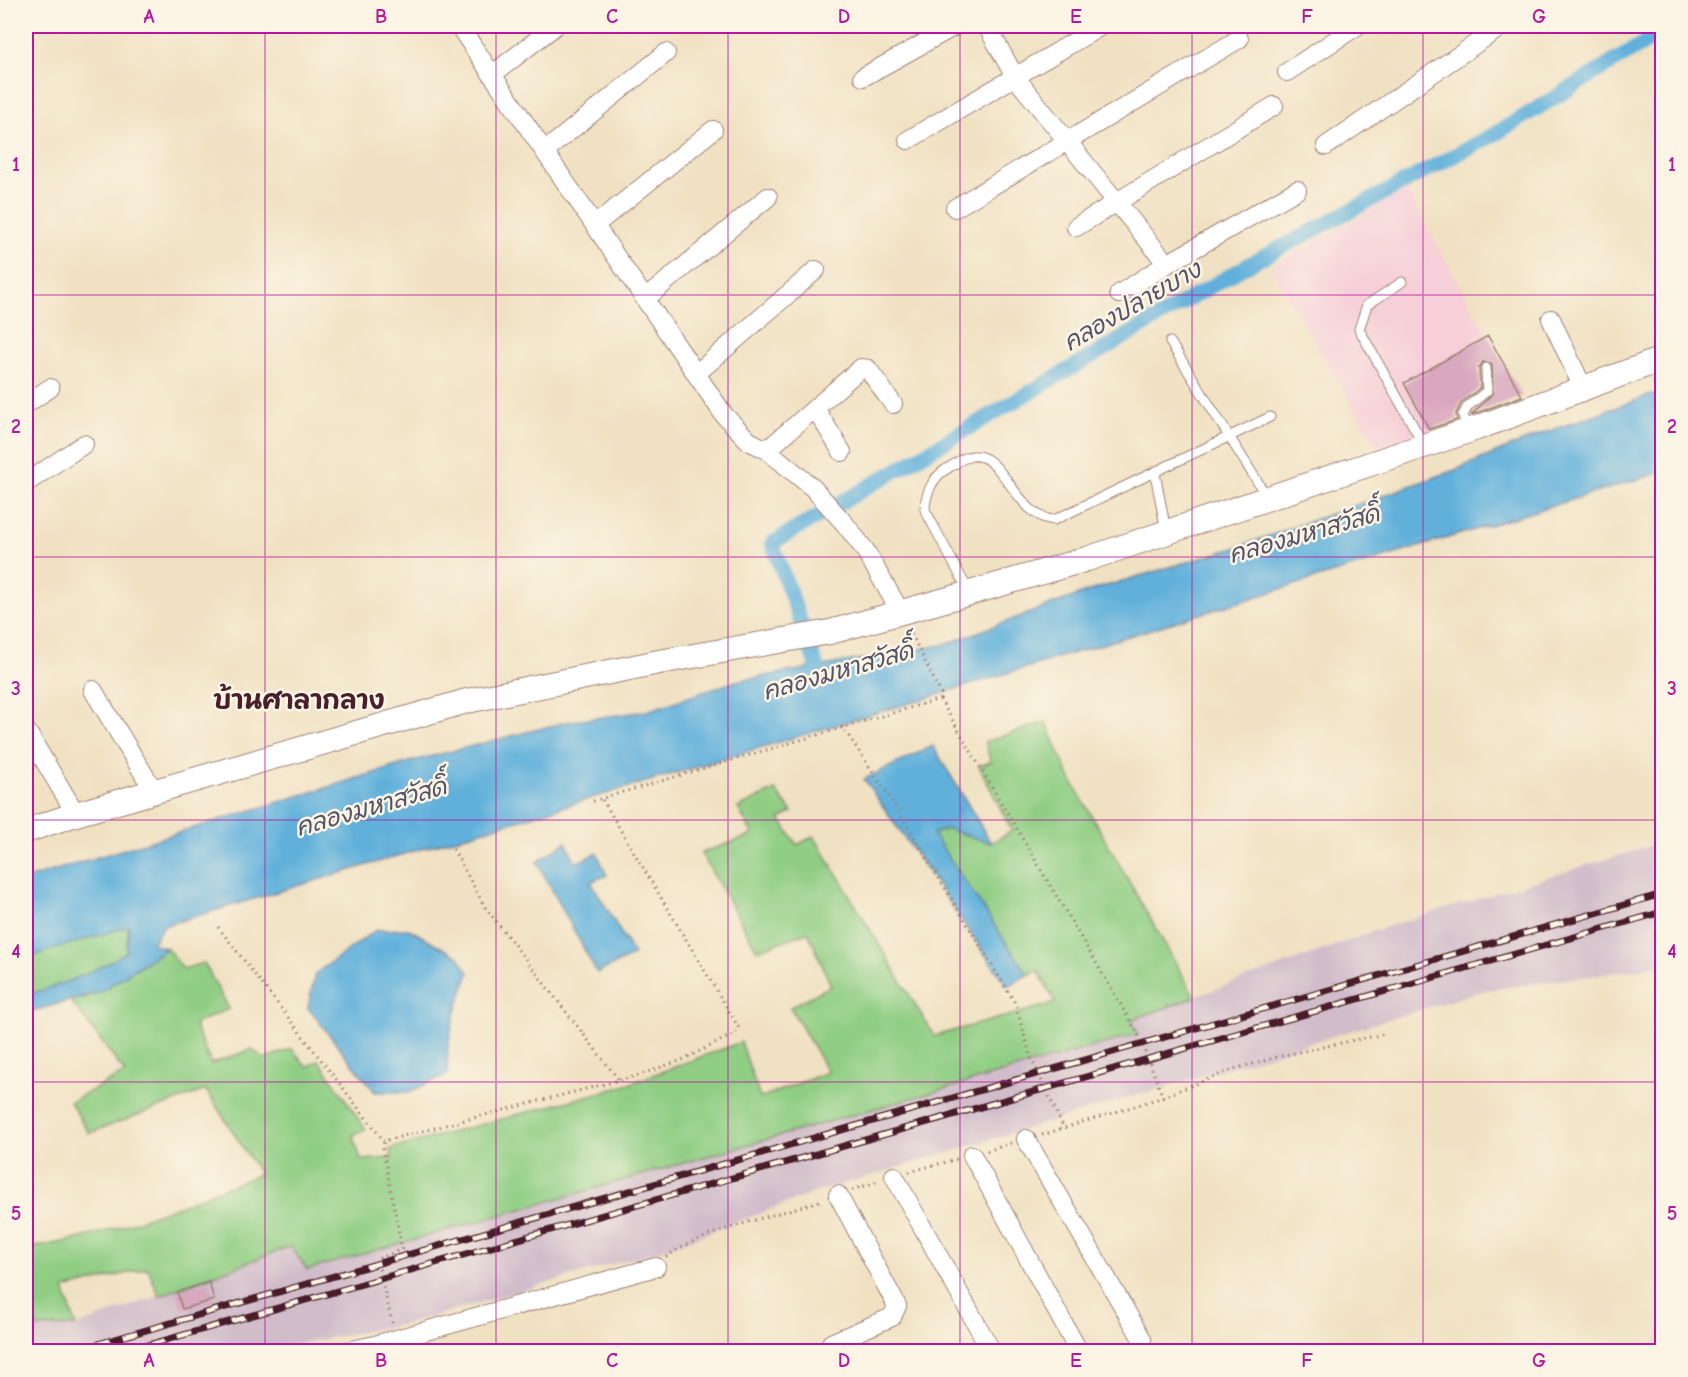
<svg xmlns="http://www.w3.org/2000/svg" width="1688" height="1377" font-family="'Comic Neue','Playpen Sans Thai',sans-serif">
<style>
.built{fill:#f6cfd8}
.industrial{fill:#d1bdca}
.green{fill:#90ce84;stroke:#6d7658;stroke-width:1.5}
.water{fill:#61b0db;stroke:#566883;stroke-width:1.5}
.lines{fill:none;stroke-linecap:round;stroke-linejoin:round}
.canal{stroke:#61b0db;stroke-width:15}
.building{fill:#d9a7be}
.lane-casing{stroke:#9d8076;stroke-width:11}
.street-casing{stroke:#9d8076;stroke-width:20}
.secondary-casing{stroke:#9d8076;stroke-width:26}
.path{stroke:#9d8076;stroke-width:3;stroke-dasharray:1.5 4.5;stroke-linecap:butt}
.lane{stroke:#fff;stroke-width:9}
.street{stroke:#fff;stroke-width:18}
.secondary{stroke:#fff;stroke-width:24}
.rail-casing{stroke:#4a1f2b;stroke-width:7}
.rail{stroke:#fcf5e5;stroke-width:4.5;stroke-dasharray:14;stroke-linecap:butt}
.grid{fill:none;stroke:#b5179e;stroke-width:1.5;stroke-opacity:0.55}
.labels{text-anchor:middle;stroke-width:5;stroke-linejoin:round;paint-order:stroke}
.water-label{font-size:24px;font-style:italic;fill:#525269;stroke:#fcf5e5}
.quarter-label{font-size:26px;font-weight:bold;fill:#4a1f2b;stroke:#fcf5e5}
.neatline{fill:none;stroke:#b5179e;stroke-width:2}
.grid-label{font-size:20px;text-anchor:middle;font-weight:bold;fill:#b5179e}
</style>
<rect width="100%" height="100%" fill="#fcf5e5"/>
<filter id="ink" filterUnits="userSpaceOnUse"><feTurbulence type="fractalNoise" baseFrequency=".0167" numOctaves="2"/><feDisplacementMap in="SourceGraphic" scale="12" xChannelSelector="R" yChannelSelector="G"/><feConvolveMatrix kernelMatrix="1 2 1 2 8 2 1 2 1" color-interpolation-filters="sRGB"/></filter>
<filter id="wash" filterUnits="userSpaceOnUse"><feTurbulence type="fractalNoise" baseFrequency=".008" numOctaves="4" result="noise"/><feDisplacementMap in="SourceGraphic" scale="24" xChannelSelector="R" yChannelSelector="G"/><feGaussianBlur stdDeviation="1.35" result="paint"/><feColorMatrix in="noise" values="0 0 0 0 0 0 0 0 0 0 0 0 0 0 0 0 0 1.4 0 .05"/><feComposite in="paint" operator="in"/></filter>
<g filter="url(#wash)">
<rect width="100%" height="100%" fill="#f0e1c2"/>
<path class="built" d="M1406 190 1488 336 1404 383 1436 441 1384 458 1270 267Z"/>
<path class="industrial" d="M1662 842V963L1642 969 1486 990 817 1192 665 1249 407 1324 258 1351 26 1352 36 1327 77 1326 291 1246 308 1270 1137 1034 1131 1020 1386 927Z"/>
<path class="green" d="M1046 722 1070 778 1195 997 1131 1020 1138 1034 307 1270 291 1246 159 1296 148 1268 64 1289 76 1326 37 1327 26 1346V1248C107 1239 184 1203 260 1174L206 1090 89 1133 70 1102 125 1073 71 1001 100 992 167 948 183 969 204 963 229 1009 194 1024 211 1064 252 1049 264 1059 292 1049 307 1067 319 1060 366 1130 353 1135 361 1160 392 1158 390 1149 621 1087 741 1042 760 1098 828 1072 790 1007 831 986 808 932 757 950 701 853 753 835 738 808 775 790 792 812 780 819 797 845 814 836 934 1036 1055 1003 1038 970 1028 975 932 834 947 828 991 843 1012 831 979 766 991 762 985 742Z
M129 925 126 952C96 973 61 985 26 995V958Z"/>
<path class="water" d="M1662 391V472L927 698 163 926 152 944 167 948 100 992 26 1013V995C61 985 95 973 126 952L129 926 26 958V879L413 761 566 722 647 711 736 681 943 645 1092 590 1238 547 1455 470 1544 433Z
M933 746 991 843 947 829 933 834 1028 975 1007 986 864 779Z
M566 842 576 863 597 853 607 875 591 882 634 955 597 973 537 862Z
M409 929 459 957 469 973C458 1005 444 1039 448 1074L409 1092H375L308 1008 315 974 376 930Z"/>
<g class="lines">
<path class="canal" d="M824 686 772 543 1246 266 1495 134 1662 32"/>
</g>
<g id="blocks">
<path class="building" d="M1488 336 1522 396 1471 415 1493 393 1492 365 1483 362 1479 368 1480 388 1462 402 1456 414 1457 420 1429 429 1404 383Z
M209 1282 214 1300 182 1309 177 1292Z"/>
</g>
</g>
<g filter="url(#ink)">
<use href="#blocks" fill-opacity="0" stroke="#9d8076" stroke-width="1.5"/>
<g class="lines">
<defs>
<path id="lane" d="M1402 282 1367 305 1359 329 1424 445
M1170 342 1267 497
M1468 430 1463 415 1468 406 1487 391 1486 368
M1155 473 1166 531
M969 592 925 510C925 496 932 478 945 470 952 466 958 461 965 458 1002 442 1013 517 1054 520L1270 417
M403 1337 408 1352"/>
<path id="street" d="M459 26 724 415 749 441 767 450 813 488 845 524 865 550 901 613
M987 26 1015 77 1167 264
M1287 72 1357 26
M493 74 555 26
M863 77 955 26
M908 140 1101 26
M1326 146 1502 26
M545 151 666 53
M955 208 1239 39
M595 225 713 130
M1076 227 1274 106
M1119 294 1167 264 1297 190
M645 299 768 197
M1551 319 1583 388
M696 374 816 270
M26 404 50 388
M815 408 842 452
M767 450 861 368 868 369 893 404
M26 483 84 444
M93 690 154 791
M26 730 76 814
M1026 1139 1142 1339
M972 1155 1079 1352
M894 1176 992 1352
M831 1343 892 1317 897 1306 838 1195
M343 1352 375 1345 656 1267"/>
<path id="secondary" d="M26 831 76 814 467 701 659 662 830 632 970 593 1087 559 1477 428 1662 359"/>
</defs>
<use href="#lane" class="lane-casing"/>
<use href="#street" class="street-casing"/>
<use href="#secondary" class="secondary-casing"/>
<path class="path" d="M940 699 1138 1034 1163 1097
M842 726 894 804 1015 1003 1031 1058 1064 1128
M593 801 940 699 941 694 909 629
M453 849 485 907 619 1080
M218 927 384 1141
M1042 1135 1157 1099 1234 1069 1285 1055 1384 1034
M987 1151 1012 1143
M909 1172 957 1159
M852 1190 879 1181
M666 1257C699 1232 780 1214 823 1200
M392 1323 378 1263 380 1258 402 1249 383 1149 384 1141 636 1076 682 1060 734 1034 739 1028 602 799"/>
<use href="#lane" class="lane"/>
<use href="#street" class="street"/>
<use href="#secondary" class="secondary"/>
<defs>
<path id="rail" d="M70 1352 1662 894
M124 1352 1662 912"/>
</defs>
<use href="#rail" class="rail-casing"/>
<use href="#rail" class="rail"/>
</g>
</g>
<path class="grid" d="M265 26V1352M496 26V1352M728 26V1352M960 26V1352M1192 26V1352M1423 26V1352M26 295H1662M26 557H1662M26 820H1662M26 1082H1662"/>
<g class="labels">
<g class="water-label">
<text transform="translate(1132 306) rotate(-30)" y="8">คลองปลายบาง</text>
<text transform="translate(1304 534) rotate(-16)" y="8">คลองมหาสวัสดิ์</text>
<text transform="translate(838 671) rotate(-16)" y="8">คลองมหาสวัสดิ์</text>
<text transform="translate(371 807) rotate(-16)" y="8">คลองมหาสวัสดิ์</text>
</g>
<g class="quarter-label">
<text x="299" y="709">บ้านศาลากลาง</text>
</g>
</g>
<rect width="1688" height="1377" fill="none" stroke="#fcf5e5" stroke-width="66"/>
<rect x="33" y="33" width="1622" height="1311" class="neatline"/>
<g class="grid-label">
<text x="149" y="23">A</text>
<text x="381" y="23">B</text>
<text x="612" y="23">C</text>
<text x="844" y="23">D</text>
<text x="1076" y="23">E</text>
<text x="1307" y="23">F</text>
<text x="1539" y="23">G</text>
<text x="16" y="171">1</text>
<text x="1672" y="171">1</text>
<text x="16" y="433">2</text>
<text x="1672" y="433">2</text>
<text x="16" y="695">3</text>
<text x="1672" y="695">3</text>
<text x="16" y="958">4</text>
<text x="1672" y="958">4</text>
<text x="16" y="1220">5</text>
<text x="1672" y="1220">5</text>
<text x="149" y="1367">A</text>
<text x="381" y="1367">B</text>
<text x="612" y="1367">C</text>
<text x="844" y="1367">D</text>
<text x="1076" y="1367">E</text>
<text x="1307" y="1367">F</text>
<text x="1539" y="1367">G</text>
</g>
</svg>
